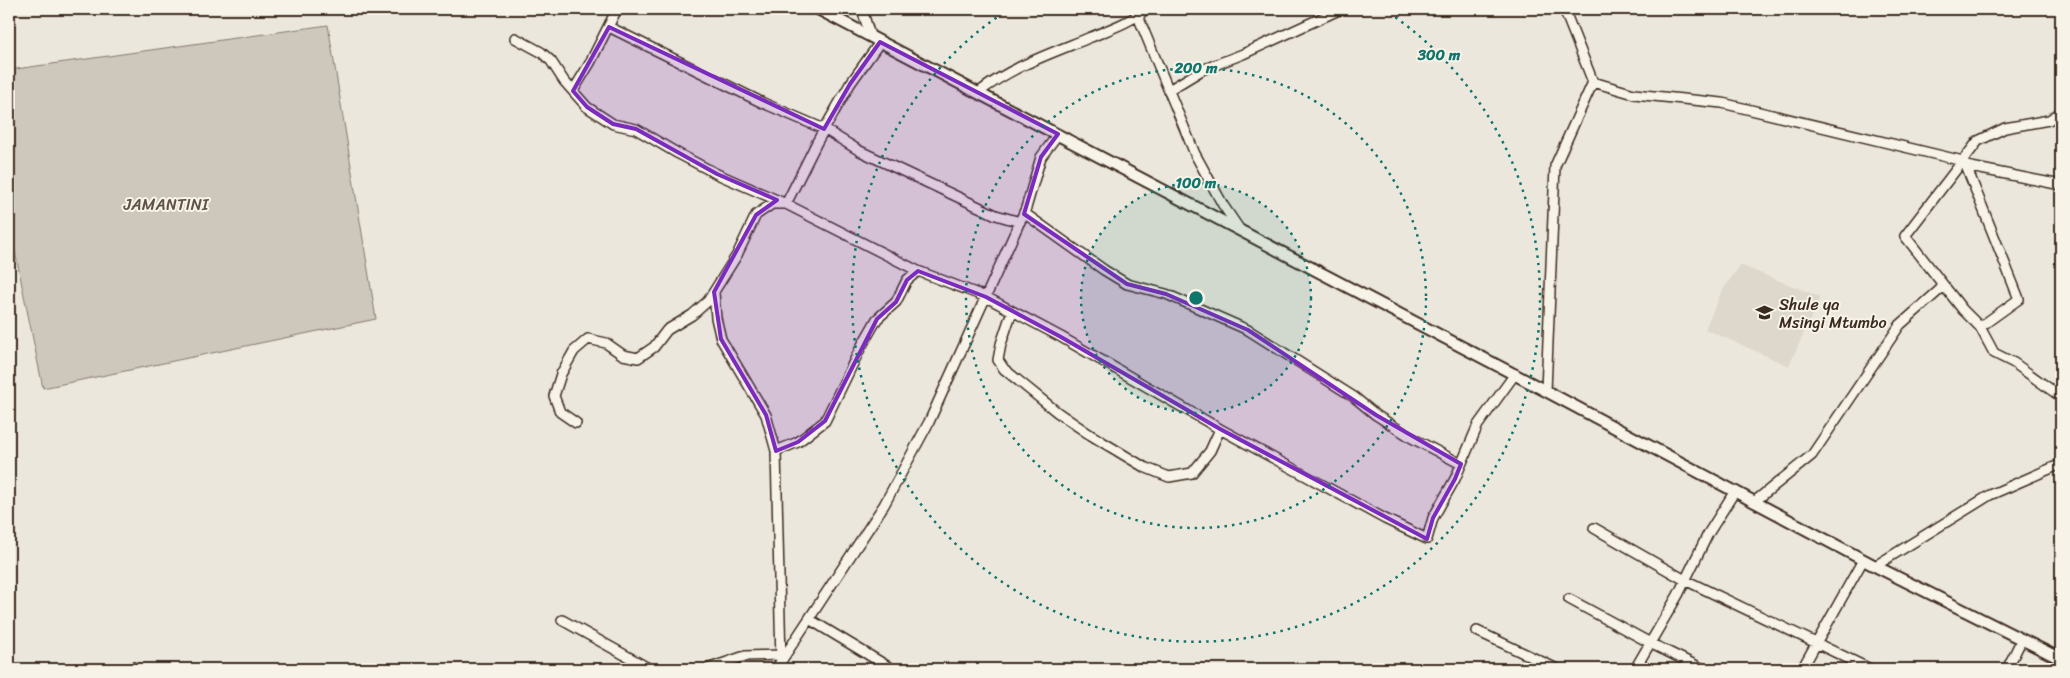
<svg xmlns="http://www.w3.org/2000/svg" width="2070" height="678" font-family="Sriracha,sans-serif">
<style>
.built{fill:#ddd7cc}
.green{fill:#cec8bc;stroke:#84796d}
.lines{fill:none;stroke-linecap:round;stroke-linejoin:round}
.minor-casing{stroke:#3b2a1e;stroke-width:12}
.tertiary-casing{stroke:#3b2a1e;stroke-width:14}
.minor{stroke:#f7f3e8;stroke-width:9}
.tertiary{stroke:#f7f3e8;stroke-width:10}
.marked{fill:#7b2cbf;fill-opacity:0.2;stroke:#7b2cbf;stroke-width:4;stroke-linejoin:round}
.ring{fill:none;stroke:#0f766e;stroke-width:2.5;stroke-dasharray:2.5 5}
.labels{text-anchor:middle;stroke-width:4;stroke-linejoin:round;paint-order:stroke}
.park-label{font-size:16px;fill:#605246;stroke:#f7f3e8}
.poi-label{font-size:16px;fill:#3b2a1e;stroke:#f7f3e8;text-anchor:start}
.centre{fill:#0f766e;stroke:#f7f3e8;stroke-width:2.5}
.ring-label{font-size:15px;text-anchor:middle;font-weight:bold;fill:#0f766e;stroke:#f7f3e8;stroke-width:4;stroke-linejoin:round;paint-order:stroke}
</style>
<rect width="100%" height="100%" fill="#ece7dc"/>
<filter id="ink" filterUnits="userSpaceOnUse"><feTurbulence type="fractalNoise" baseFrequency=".02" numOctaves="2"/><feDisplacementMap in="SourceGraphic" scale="10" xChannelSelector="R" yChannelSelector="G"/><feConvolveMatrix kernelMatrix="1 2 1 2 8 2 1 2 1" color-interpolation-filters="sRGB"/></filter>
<g filter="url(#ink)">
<path class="built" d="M1740 265 1820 297 1789 366 1705 329 1722 291Z"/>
<path class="green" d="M328 25 376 319 43 388 9 222V70Z"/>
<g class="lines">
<defs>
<path id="minor" d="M862 9 870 36
M1135 9 1195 154 1223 205 1240 230
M609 27 763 103 824 129 860 151 996 215 1020 222
M515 38 541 52 551 61 564 81 587 107 613 124 636 129 677 153 717 174 786 204 918 271 986 297 1061 337 1220 429 1385 519 1427 539 1433 518 1455 479 1478 425 1515 374
M1593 82 1634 94 1722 103 1963 161 1966 166 2061 185
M1169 90 1202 70 1243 54 1341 9
M573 91 590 63 617 9
M978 93C1012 66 1052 53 1091 37 1110 29 1131 22 1146 9
M2061 112 2049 120 2005 128 1978 141 1905 236 1963 310 1980 327 1994 353 2014 363 2061 397
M1966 166 2019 299 1980 327
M1024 213 1104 270 1127 284 1166 294 1248 330 1354 397 1376 415 1412 438 1461 464
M714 292 716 318 721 339 766 415 776 451 781 662
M1012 311 1001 344 998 360 1004 369 1057 412 1089 434 1144 467 1169 477 1192 473 1210 451 1220 429
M1546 391 1555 166 1593 82 1564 9
M576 423 560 412 554 396 561 374 574 351 588 339 606 343 623 355 638 358 654 347 667 330 692 315 708 301 737 255 756 215 772 204H786L817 142 850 84 880 42
M776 451 798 442 825 421 861 347 877 319 896 302 907 280 918 271
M1754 502 1812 455 1900 325 1944 286
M1594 528 1685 580 1870 669
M1875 566 1990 495 2061 464
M1569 599 1656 646 1703 669
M809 619 892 669
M562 620 650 669
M1477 631 1557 669
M130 669 134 667
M707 669 745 656 781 655
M776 669 884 505 929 422 1026 208 1041 157 1058 134
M1635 669 1678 595 1708 534 1735 491
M1802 669 1863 560
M2007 669 2022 639"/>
<path id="tertiary" d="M818 9 1546 391 1875 566 2061 659"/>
</defs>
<use href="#minor" class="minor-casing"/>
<use href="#tertiary" class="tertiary-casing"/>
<use href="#minor" class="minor"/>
<use href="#tertiary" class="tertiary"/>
</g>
</g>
<path class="marked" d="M609 27 824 129 850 84 880 42 1058 134 1041 157 1024 214 1127 284 1166 294 1248 330 1376 415 1461 464 1455 479 1433 518 1427 539 1220 429 1061 337 986 297 918 271 907 280 896 302 877 319 825 421 798 442 776 451 766 415 721 339 714 292 756 215 777 200 717 174 636 129 613 124 587 107 573 91Z"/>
<circle cx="1196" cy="298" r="115" fill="#0f766e" fill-opacity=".12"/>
<g class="ring">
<circle cx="1196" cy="298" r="115"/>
<circle cx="1196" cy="298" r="230"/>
<path d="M1383 9A344 344 0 1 1 1009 9"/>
</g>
<defs>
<symbol id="school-bare" viewBox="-9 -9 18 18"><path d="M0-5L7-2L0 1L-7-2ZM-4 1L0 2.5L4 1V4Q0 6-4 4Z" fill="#3b2a1e" stroke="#f7f3e8" stroke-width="2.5" paint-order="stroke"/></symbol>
</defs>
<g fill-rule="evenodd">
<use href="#school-bare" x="1752" y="300" width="25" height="25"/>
</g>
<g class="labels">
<g class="park-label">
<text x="166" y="210">JAMANTINI</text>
</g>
<g class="poi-label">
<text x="1779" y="310">Shule ya<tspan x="1779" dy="18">Msingi Mtumbo</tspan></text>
</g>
</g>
<circle cx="1196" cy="298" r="8" class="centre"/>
<g class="ring-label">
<text x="1439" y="60">300 m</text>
<text x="1196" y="73">200 m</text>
<text x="1196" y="188">100 m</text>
</g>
<rect width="2070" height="678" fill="none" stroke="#f7f3e8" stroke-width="30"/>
<rect x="15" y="15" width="2040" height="648" fill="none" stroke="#3b2a1e" stroke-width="2" filter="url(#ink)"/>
</svg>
